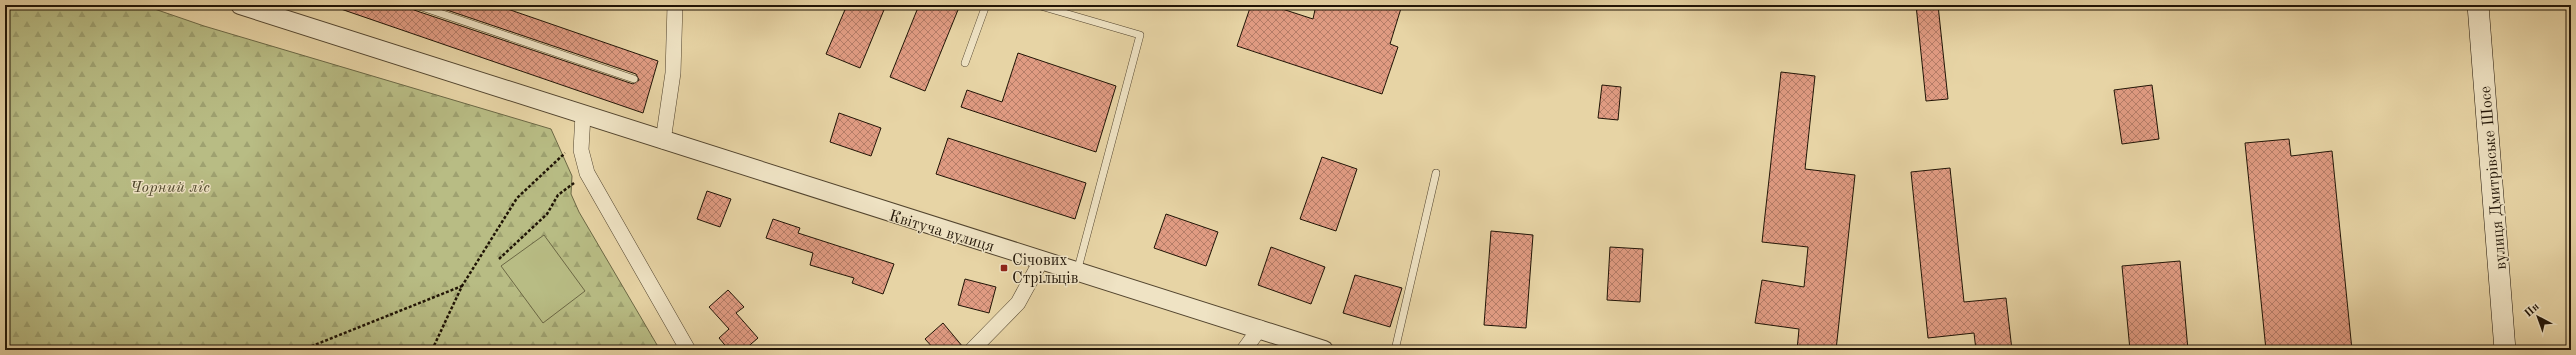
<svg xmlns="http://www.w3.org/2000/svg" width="2576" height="355" font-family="'Old Standard TT',serif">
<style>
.forest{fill:url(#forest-firs);stroke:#6c6845}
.pitch{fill:#b8bc84;stroke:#6c6845}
.building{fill:url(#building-cross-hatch);stroke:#201406}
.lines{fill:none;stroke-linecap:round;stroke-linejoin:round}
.service-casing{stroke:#52442e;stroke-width:8}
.minor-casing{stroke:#52442e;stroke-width:16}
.tertiary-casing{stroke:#52442e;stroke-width:20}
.secondary-casing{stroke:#201406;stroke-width:22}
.path{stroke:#201406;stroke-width:2.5;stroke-dasharray:3 2;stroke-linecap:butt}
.service{stroke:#efe3c4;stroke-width:7}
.minor{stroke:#efe3c4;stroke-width:15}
.tertiary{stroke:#efe3c4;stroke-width:18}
.secondary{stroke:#efe3c4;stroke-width:21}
.poi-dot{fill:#8f2418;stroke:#efe3c4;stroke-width:1.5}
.labels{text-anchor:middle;stroke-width:3;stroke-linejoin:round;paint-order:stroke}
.street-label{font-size:16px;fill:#201406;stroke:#efe3c4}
.park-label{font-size:16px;font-style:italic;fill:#4e462c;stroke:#efe3c4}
.poi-label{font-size:16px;fill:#201406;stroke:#efe3c4;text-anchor:start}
</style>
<defs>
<pattern id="forest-firs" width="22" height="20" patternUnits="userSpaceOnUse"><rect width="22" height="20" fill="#b8bc84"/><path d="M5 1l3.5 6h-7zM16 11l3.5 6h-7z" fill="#9ea170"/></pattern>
<pattern id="building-cross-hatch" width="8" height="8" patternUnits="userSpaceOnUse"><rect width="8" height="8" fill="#e09b82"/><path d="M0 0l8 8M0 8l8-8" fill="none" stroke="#b57d68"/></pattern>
</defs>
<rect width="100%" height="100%" fill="#e7d4a5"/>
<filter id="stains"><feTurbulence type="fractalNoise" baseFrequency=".005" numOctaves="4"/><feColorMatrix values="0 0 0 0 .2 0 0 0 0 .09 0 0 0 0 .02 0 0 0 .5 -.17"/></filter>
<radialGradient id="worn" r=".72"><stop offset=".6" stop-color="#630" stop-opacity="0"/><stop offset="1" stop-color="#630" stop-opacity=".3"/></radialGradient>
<path class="forest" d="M5 5H143L204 26 551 129 572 176 571 194 579 212 660 350H5Z"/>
<path class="pitch" d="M544 235 585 291 543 323 501 266Z"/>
<path class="building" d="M335 5H411L414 10 633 84 639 80 636 74 432 5H496L658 61 643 113 335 7Z
M847 5H886L860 68 826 54Z
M919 5H960L925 91 890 77Z
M1251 5H1270L1313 19 1316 5H1402L1390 44 1398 47 1382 94 1237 46Z
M1916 5H1938L1948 99 1926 101Z
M1018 53 1116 86 1096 152 961 107 967 90 1002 102Z
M1781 72 1815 76 1805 169 1855 175 1836 350H1797L1799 329 1755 323 1762 280 1804 287 1808 247 1762 242Z
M1602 85 1621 87 1618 120 1598 118Z
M2152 85 2159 139 2122 144 2114 90Z
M839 113 881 128 871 156 830 142Z
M948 138 1086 183 1075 219 936 174Z
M2289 139 2291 156 2332 151 2352 350H2266L2245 143Z
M1322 157 1357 169 1336 231 1300 219Z
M1950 168 1964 302 2006 298 2012 350H1976L1974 333 1928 338 1911 172Z
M707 191 731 199 720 227 697 219Z
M1166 214 1218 232 1206 266 1154 248Z
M773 219 800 228 798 233 894 264 883 294 852 283 854 278 810 265 813 253 766 238Z
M1491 231 1533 235 1526 328 1484 325Z
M1271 247 1325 267 1311 304 1258 285Z
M1610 247 1643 249 1640 302 1607 300Z
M2180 261 2188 350H2130L2122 266Z
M1355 275 1402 288 1390 327 1343 313Z
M965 279 996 287 989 313 958 305Z
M728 290 744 307 736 313 758 338 744 350H729L719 338 729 329 709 307Z
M943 323 963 347V350H935L925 339Z"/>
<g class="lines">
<defs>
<path id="service" d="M416 5 634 79
M1037 5 1140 35 1077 272
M965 63 986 5
M1395 350 1436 173"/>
<path id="minor" d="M583 115 581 150 587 173 688 350
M663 141 673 73 675 5
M972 350 1018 303 1041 261
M1244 350 1260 328"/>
<path id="tertiary" d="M240 5 1324 350"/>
<path id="secondary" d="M2478 5 2505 350"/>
</defs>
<use href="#service" class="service-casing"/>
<use href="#minor" class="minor-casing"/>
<use href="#tertiary" class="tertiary-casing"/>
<use href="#secondary" class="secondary-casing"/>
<path class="path" d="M499 259 547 214 558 195 574 183
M302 350 462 286
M432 350 462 286 517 198 565 153"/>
<use href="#service" class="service"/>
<use href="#minor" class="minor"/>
<use href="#tertiary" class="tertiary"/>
<use href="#secondary" class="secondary"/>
</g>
<rect class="poi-dot" x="1000" y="264" width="8" height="8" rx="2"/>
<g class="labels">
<g class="street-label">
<text transform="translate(2492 178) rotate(-95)" y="6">вулиця Дмитрівське Шосе</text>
<text transform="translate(942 230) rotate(17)" y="6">Квітуча вулиця</text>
</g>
<g class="park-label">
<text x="170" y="192">Чорний ліс</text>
</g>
<g class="poi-label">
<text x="1012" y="265">Січових<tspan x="1012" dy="18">Стрільців</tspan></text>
</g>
</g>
<rect width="2576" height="355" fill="none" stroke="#e7d4a5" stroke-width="20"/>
<rect x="6" y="6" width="2564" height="343" fill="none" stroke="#201406" stroke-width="2"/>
<rect x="10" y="10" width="2556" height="335" fill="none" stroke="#201406"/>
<g transform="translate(2538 317) rotate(319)" stroke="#efe3c4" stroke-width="3" paint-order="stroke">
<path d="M0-3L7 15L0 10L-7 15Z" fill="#201406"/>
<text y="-6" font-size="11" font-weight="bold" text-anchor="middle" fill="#201406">Пн</text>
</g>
<rect width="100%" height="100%" filter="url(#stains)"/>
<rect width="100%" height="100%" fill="url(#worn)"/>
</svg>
